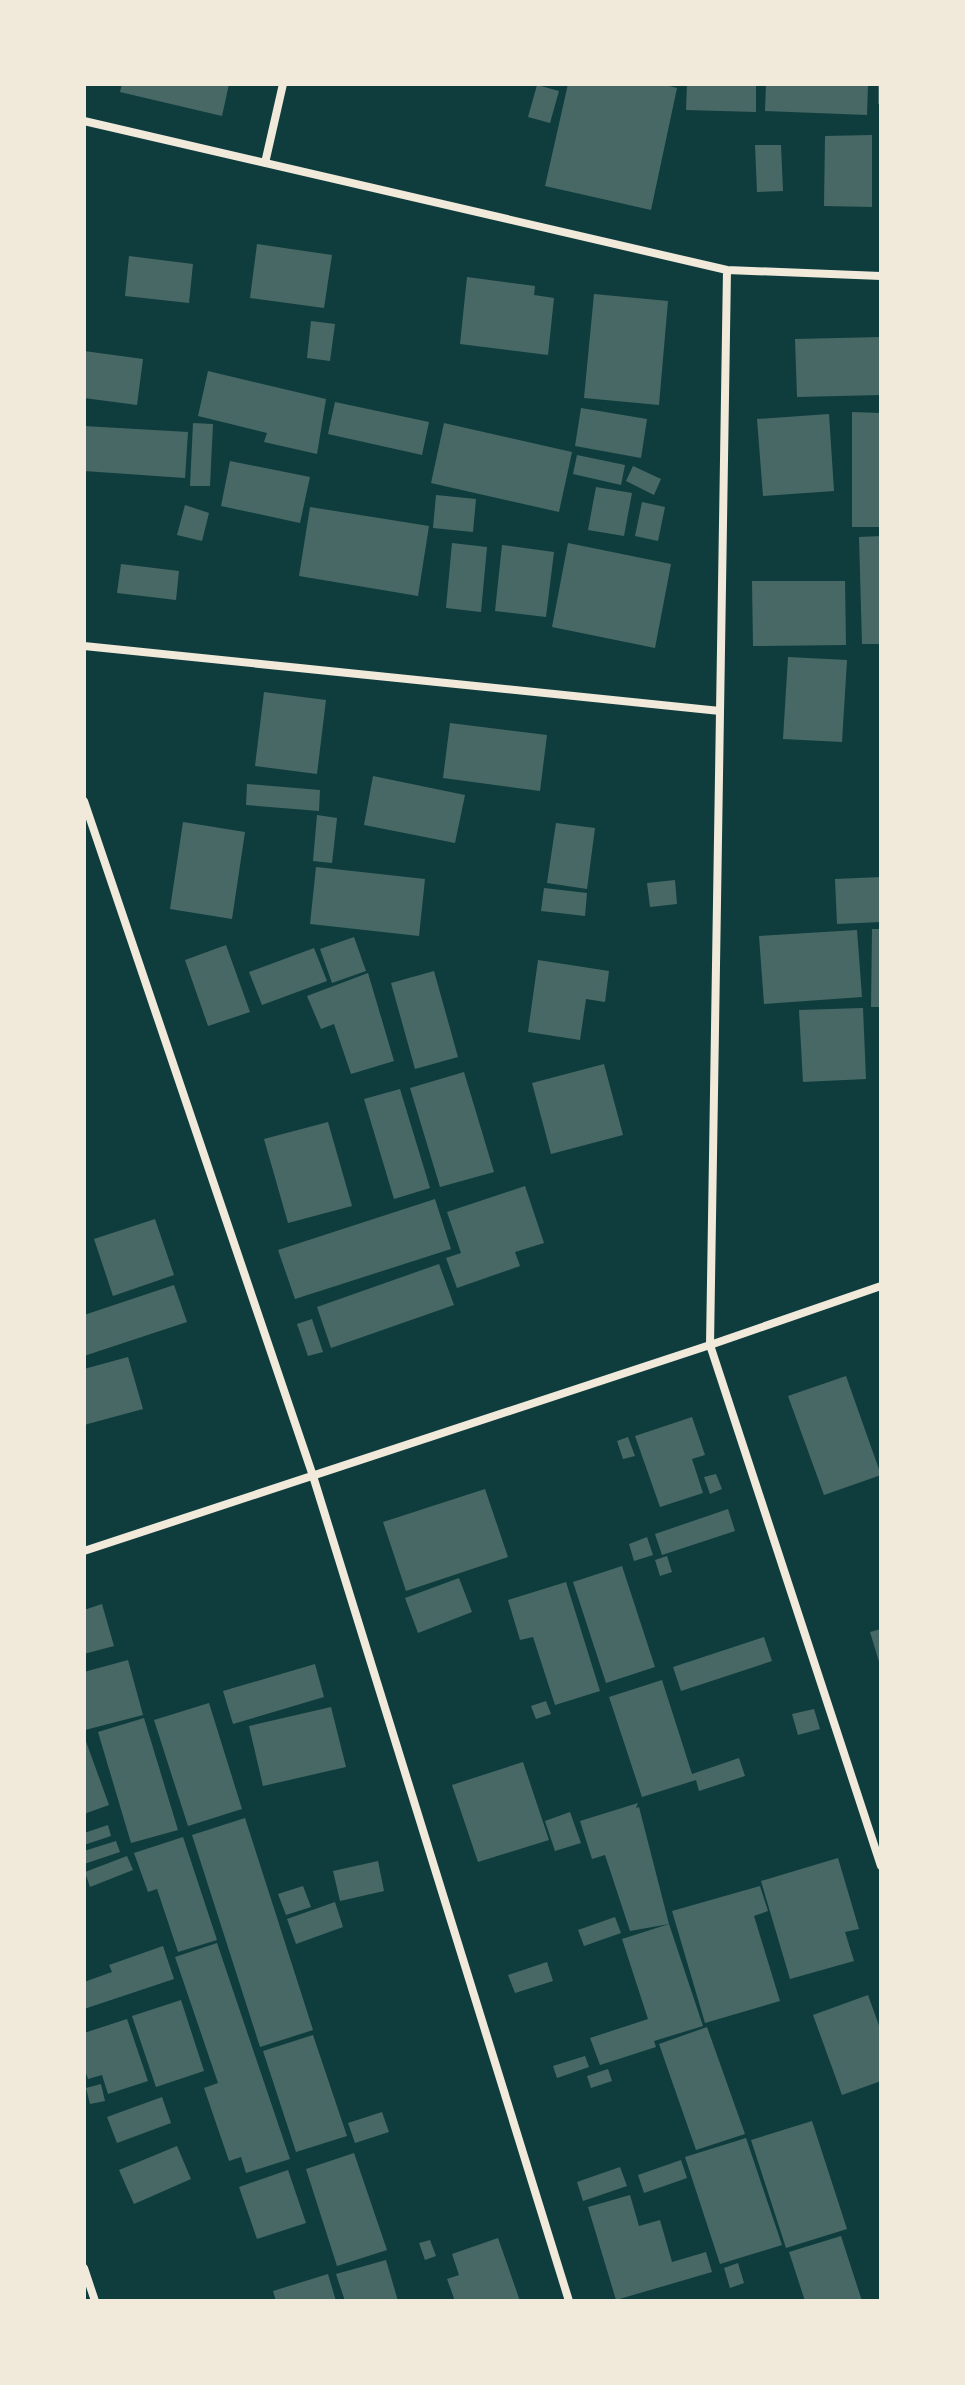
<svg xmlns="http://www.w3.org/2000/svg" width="965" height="2385" font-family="Literata,serif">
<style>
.building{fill:#486865}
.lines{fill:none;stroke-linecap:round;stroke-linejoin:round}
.minor{stroke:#f1e9da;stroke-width:8}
</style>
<rect width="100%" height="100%" fill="#0f3d3e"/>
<path class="building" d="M122 84H229L222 116 120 92Z
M568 84H661L677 88 651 210 545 186Z
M687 84H756V112L686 110Z
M766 84H868L867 115 765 111Z
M878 84H881V104H878Z
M537 85 559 91 550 123 528 117Z
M872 135V207L824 206 825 136Z
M755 145H781L783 191 757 192Z
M257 244 332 255 324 308 250 298Z
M129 256 193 264 189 303 125 296Z
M467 277 535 286 534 295 554 298 548 355 460 344Z
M594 294 668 301 659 405 584 398Z
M311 321 335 324 330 361 307 358Z
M881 337V395L797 397 795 339Z
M84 351 143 359 137 405 84 398Z
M208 371 326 399 317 454 264 442 267 433 198 416Z
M335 402 429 422 422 455 328 434Z
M581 408 647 419 641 458 575 446Z
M852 412 881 413V527H852Z
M829 414 834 491 763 496 757 419Z
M193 423 213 424 210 486H190Z
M444 423 572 452 559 512 431 483Z
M84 426 188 432 185 478 84 471Z
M577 455 625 465 621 485 573 474Z
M230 461 310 477 300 523 221 506Z
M633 466 661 479 654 495 626 481Z
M596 487 632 493 624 536 588 530Z
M436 495 476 499 473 532 433 528Z
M642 502 665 507 658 541 635 536Z
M185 505 209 513 202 541 177 535Z
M310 507 429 526 418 596 299 576Z
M881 536V644H862L859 537Z
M452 543 487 547 481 612 446 608Z
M568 543 671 564 655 648 552 627Z
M502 545 554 552 546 617 495 611Z
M121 564 179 571 176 600 117 593Z
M752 581H845L846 645 753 646Z
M788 657 847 660 842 742 783 739Z
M264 692 326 700 317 774 255 766Z
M450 723 547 735 540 791 443 778Z
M373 776 465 795 455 843 364 825Z
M247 784 320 790 319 811 246 805Z
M317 815 337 818 332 863 313 861Z
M183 822 245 832 232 919 170 909Z
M556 823 595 828 587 889 547 883Z
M316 867 425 879 419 936 310 924Z
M881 877V922L837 924 835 879Z
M675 880 677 904 650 907 647 883Z
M544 888 587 893 585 916 541 911Z
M872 929H881V1007H871Z
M857 930 862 997 764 1004 759 936Z
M354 937 366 971 332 983 320 949Z
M226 945 250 1012 208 1026 185 960Z
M314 948 327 981 262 1005 249 972Z
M538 960 609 971 605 1002 586 999 580 1040 528 1032Z
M434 971 458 1057 415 1069 391 983Z
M368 973 394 1061 351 1074 334 1024 321 1029 307 996Z
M863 1008 866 1079 803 1082 799 1010Z
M604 1064 623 1135 551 1154 532 1083Z
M464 1072 494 1172 440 1187 410 1088Z
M400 1089 430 1188 394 1199 364 1099Z
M328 1122 352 1206 288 1223 264 1139Z
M525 1186 544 1243 515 1252 520 1266 457 1288 446 1258 461 1253 447 1212Z
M435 1199 451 1249 295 1299 278 1250Z
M155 1219 174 1275 113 1296 94 1239Z
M439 1264 454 1305 331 1348 317 1307Z
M174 1285 187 1322 84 1356V1315Z
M312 1319 323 1352 308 1356 297 1324Z
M128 1357 143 1409 84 1425V1369Z
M846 1376 881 1475 824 1495 788 1396Z
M692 1417 705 1455 692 1459 703 1493 660 1507 635 1436Z
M628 1437 635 1456 623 1459 617 1441Z
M716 1474 722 1489 710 1494 704 1477Z
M485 1489 508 1557 406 1591 383 1522Z
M728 1509 735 1531 662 1555 655 1534Z
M647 1537 653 1555 634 1561 629 1544Z
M667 1556 672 1572 660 1576 655 1560Z
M622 1566 655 1667 606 1683 573 1582Z
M459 1578 472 1612 418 1633 405 1598Z
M566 1582 600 1691 555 1705 533 1637 520 1640 508 1600Z
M102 1604 114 1646 84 1654V1610Z
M881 1629V1665H880L870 1632Z
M764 1637 772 1661 681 1691 673 1667Z
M128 1660 143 1715 85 1730 84 1672Z
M315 1664 324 1697 233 1724 223 1691Z
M662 1680 692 1774 739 1758 745 1776 699 1791 696 1780 642 1797 609 1697Z
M546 1701 551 1714 536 1719 531 1706Z
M209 1703 242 1809 188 1826 154 1720Z
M331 1707 346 1767 263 1786 249 1726Z
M814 1709 820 1729 798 1735 792 1714Z
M144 1718 178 1830 131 1843 98 1732Z
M84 1736 109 1805 84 1814Z
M523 1762 549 1840 478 1862 452 1785Z
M638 1803 636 1808 639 1807 669 1924 630 1931 605 1855 592 1859 580 1821Z
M570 1812 581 1843 555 1851 545 1821Z
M245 1818 313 2030 260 2047 192 1835Z
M108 1825 111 1836 84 1845V1833Z
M183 1837 217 1940 178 1952 157 1889 148 1892 134 1853Z
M116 1841 120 1852 84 1864V1851Z
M127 1856 133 1870 90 1887 85 1872Z
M838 1858 859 1929 845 1932 854 1961 790 1979 761 1881Z
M378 1861 384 1891 340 1901 333 1871Z
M303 1886 311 1907 286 1915 278 1894Z
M760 1886 768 1911 754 1916 780 2001 705 2023 672 1911Z
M335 1902 343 1927 296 1944 287 1919Z
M615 1917 621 1933 584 1946 578 1930Z
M669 1924 703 2026 654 2041 656 2047 600 2065 590 2038 648 2019 622 1939Z
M217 1943 290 2159 246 2173 241 2157 229 2161 204 2088 218 2083 175 1957Z
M163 1946 174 1979 84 2009V1982L112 1972 109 1965Z
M547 1962 553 1981 515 1993 508 1975Z
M868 1995 881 2031V2081L842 2095 813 2015Z
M181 2000 204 2071 156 2087 132 2016Z
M127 2019 148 2081 108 2094 102 2075 88 2079 84 2067V2033Z
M707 2027 745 2134 696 2150 659 2044Z
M313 2035 347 2136 296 2152 263 2051Z
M585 2056 589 2067 557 2078 553 2066Z
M608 2069 612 2081 591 2088 587 2076Z
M101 2084 105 2101 90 2104 86 2088Z
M162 2097 171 2123 117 2143 107 2117Z
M382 2112 389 2132 355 2143 348 2123Z
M812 2121 847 2229 786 2248 751 2140Z
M746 2138 782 2245 720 2264 685 2157Z
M177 2146 191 2179 134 2204 119 2170Z
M354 2153 387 2250 337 2266 306 2169Z
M681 2160 687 2178 644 2193 638 2175Z
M620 2167 627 2186 583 2201 577 2182Z
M288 2170 306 2223 257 2239 239 2187Z
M630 2195 639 2226 660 2220 672 2262 706 2252 712 2272 616 2300 588 2207Z
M841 2236 862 2301H805L789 2252Z
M498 2238 520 2301H455L447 2279 459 2275 452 2254Z
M430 2240 436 2256 425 2260 419 2243Z
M386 2260 398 2301H345L336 2274Z
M738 2263 744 2283 730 2288 724 2268Z
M328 2274 336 2301H276L273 2291Z"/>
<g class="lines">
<path class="minor" d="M84 121 727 270 881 276
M265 163 283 84
M727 270 710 1345 881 1866
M84 646 720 711
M84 801 313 1476 569 2301
M84 1551 710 1345 881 1286
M84 2268 95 2301"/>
</g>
<rect width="965" height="2385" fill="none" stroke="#f1e9da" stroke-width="172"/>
</svg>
